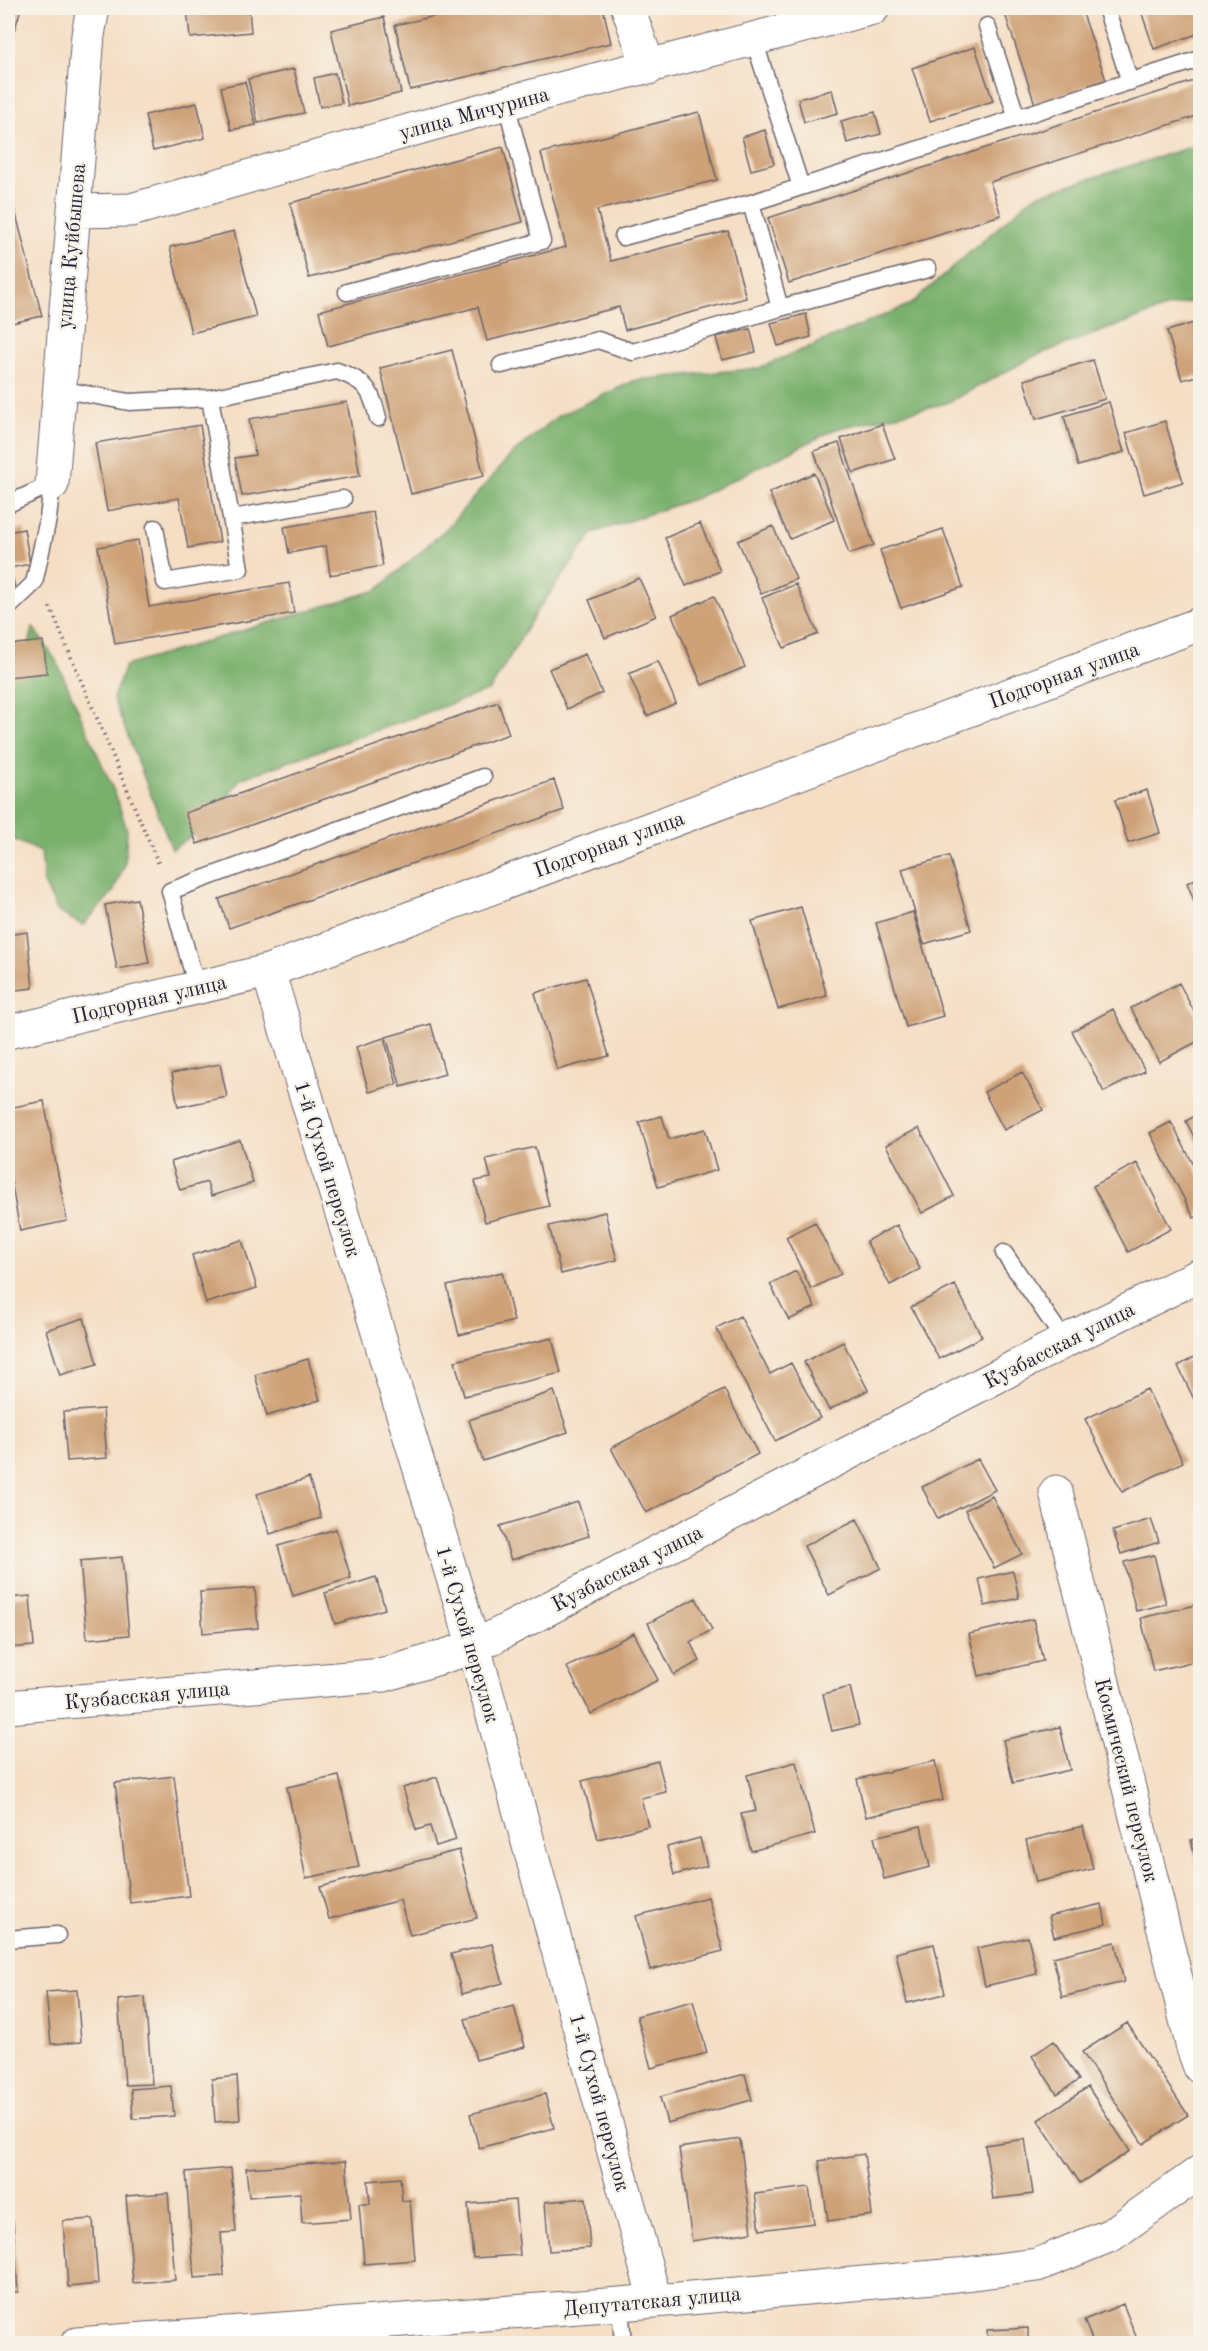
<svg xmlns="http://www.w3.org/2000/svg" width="1208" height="2351" font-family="'Old Standard TT',serif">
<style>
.forest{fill:#79b06c;stroke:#4e6954;stroke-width:1.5}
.building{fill:#cea177}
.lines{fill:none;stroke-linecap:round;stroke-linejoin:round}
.service-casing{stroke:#6c646b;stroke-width:19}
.minor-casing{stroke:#6c646b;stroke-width:35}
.tertiary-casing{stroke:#6c646b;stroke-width:35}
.path{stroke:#6c646b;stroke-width:4;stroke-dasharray:1.5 4.5;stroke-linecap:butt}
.service{stroke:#fff;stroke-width:16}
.minor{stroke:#fff;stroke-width:33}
.tertiary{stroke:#fff;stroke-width:33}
.labels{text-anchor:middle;stroke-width:4.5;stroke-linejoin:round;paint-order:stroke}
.street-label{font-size:21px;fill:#22223b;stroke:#f7f3e8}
</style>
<rect width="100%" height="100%" fill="#f7f3e8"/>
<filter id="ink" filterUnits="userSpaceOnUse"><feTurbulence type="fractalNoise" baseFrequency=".0167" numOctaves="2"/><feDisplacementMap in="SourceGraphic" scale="12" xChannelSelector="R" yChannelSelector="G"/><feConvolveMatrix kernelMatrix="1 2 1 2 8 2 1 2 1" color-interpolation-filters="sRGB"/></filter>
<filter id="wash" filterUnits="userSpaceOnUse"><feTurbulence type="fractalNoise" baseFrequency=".008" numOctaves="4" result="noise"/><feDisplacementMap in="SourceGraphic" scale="24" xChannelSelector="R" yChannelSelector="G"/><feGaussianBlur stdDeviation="1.35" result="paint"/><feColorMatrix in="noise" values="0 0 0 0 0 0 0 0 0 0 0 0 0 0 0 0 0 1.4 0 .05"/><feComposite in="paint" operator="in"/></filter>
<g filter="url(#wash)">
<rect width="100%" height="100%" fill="#f5dec4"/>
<path class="forest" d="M1200 144V300L1168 307 1037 355 947 403 836 429 696 498 593 533 535 614 490 690 240 779 208 825 172 849 113 698 125 666 377 590 447 528 511 455 558 416 636 380 759 368 911 304 1034 196Z
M33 627 57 662 116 796 127 830 125 864 113 892 83 925 58 912 44 883 41 852 8 837V667L25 665Z"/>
<g id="blocks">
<path class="building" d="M8 8H21L15 29 8 28Z
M187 8H249L251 32 190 38Z
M471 8H603L611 43 410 90 395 25Z
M1003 8H1081L1106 80 1035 104Z
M1140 8H1200V33L1154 49Z
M384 17 401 93 348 106 331 30Z
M975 47 993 101 930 121 912 68Z
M294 69 304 113 258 123 248 79Z
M335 73 342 103 320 107 314 78Z
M1200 79V115L990 182 1001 215 789 283 768 218Z
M245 82 256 125 231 130 221 87Z
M832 90 838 113 804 122 798 99Z
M197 103 205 138 153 151 145 115Z
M699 112 717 180 597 210 611 261 728 231 746 298 625 330 619 307 487 341 478 307 328 346 319 311 566 247 541 153Z
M875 112 881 134 847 143 841 121Z
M765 130 774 164 751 170 742 137Z
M503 147 523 222 309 278 290 203Z
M8 191H10L42 316 8 324Z
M234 231 256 317 191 333 170 247Z
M806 314 811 337 778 346 771 323Z
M1200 321V375L1182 380 1167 331Z
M750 329 756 352 722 360 716 337Z
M452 350 484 476 411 494 380 368Z
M1093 360 1105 399 1036 419 1024 380Z
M347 402 360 476 242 496 235 458 255 455 249 419Z
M1109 402 1124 452 1078 466 1064 416Z
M1165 421 1183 482 1144 494 1126 433Z
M882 424 895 459 853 473 841 439Z
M200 425 220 542 188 548 179 498 107 511 95 443Z
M839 443 874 545 849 554 814 451Z
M814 473 834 520 790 539 769 493Z
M373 512 383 566 330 575 326 546 289 553 284 527Z
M700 523 720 571 686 586 665 538Z
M773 526 796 579 761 594 738 541Z
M24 529 30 564 10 568 15 587 8 589V532Z
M943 529 963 587 901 608 880 550Z
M138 540 149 607 289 583 294 613 115 644 98 547Z
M639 578 656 616 605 638 589 600Z
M796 584 818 634 784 648 762 598Z
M714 596 745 667 702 685 672 615Z
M43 641 47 673 8 677V645Z
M585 654 602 693 567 709 549 669Z
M658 661 676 703 647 716 629 674Z
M498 702 509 734 197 844 185 813Z
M554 780 564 810 229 928 219 899Z
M1147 790 1160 833 1128 843 1115 800Z
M949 856 971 930 924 944 902 869Z
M1200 877V916L1187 883Z
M137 899 149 963 117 969 105 905Z
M801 907 827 996 778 1009 752 921Z
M913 912 943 1016 906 1027 876 923Z
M27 932 33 988 8 991V935Z
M586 978 609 1056 557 1070 535 993Z
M1179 983 1200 1023V1040L1159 1062 1131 1008Z
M1113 1009 1145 1071 1104 1092 1072 1031Z
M431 1024 445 1074 401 1087 386 1037Z
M384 1038 397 1084 369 1092 356 1047Z
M220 1064 227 1097 178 1107 172 1073Z
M1022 1072 1043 1110 1004 1130 984 1092Z
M44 1101 67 1221 20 1231 8 1163V1108Z
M1200 1113V1149L1186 1121Z
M662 1116 669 1139 705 1129 717 1170 658 1187 639 1122Z
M1171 1122 1200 1177V1215L1194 1218 1150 1133Z
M919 1128 954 1196 922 1213 886 1145Z
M240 1140 253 1183 211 1196 207 1182 180 1190 171 1162Z
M535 1147 549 1206 485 1222 475 1181 491 1178 486 1159Z
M1137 1163 1171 1229 1128 1252 1093 1186Z
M605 1212 617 1260 561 1274 549 1226Z
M815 1222 841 1274 811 1289 786 1237Z
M897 1225 920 1269 890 1285 866 1241Z
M242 1240 257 1288 206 1303 192 1255Z
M796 1271 815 1307 789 1320 770 1284Z
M502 1272 514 1321 459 1335 447 1286Z
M955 1285 982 1337 939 1359 911 1307Z
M740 1316 770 1374 791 1363 820 1418 775 1441 716 1328Z
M84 1318 97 1364 60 1375 46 1330Z
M552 1338 561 1373 464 1396 455 1361Z
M843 1342 868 1390 829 1410 804 1362Z
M1200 1354V1412L1178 1366Z
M308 1359 320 1400 267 1416 255 1375Z
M724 1389 758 1454 646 1513 611 1448Z
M1147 1389 1183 1462 1122 1492 1085 1419Z
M554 1391 568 1432 483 1461 469 1420Z
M103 1409 107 1458 67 1461 63 1412Z
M978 1459 995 1490 938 1519 922 1487Z
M309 1478 321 1518 270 1534 257 1494Z
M992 1496 1022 1554 994 1568 965 1510Z
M578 1502 589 1536 511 1560 500 1526Z
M857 1519 881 1568 829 1595 804 1546Z
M1151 1519 1159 1542 1121 1554 1113 1531Z
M336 1529 351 1578 293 1596 278 1546Z
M1154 1555 1166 1604 1136 1611 1124 1562Z
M122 1557 129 1635 87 1639 80 1561Z
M1013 1571 1019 1598 985 1606 979 1579Z
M376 1577 385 1609 335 1624 325 1593Z
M255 1588 258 1628 203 1633 200 1592Z
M30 1596 34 1646 8 1648V1598Z
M696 1598 712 1630 690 1642 700 1661 674 1675 648 1623Z
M1196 1605 1200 1625V1660L1153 1671 1141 1618Z
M1033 1619 1043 1661 979 1676 969 1634Z
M634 1633 658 1680 591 1714 567 1667Z
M850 1687 859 1725 832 1731 823 1694Z
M1060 1727 1070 1770 1013 1783 1003 1740Z
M658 1761 666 1792 641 1798 648 1826 598 1839 582 1781Z
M935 1761 943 1800 866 1817 857 1779Z
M796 1762 815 1834 751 1851 741 1814 756 1811 747 1775Z
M174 1776 189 1896 130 1903 115 1783Z
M339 1776 359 1867 306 1878 287 1787Z
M437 1777 456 1840 436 1846 430 1826 416 1830 403 1788Z
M921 1826 930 1867 884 1879 874 1837Z
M1083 1826 1093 1869 1036 1882 1026 1840Z
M1200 1837V1878L1191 1840Z
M700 1838 707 1866 674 1875 667 1847Z
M459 1850 477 1918 410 1935 400 1900 329 1919 320 1887Z
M708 1897 723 1951 650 1970 636 1916Z
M1102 1904 1106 1924 1054 1937 1049 1916Z
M1028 1937 1037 1974 985 1986 977 1948Z
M1115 1942 1124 1982 1062 1997 1053 1957Z
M492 1944 503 1983 462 1994 451 1954Z
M934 1944 945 1994 907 2003 896 1953Z
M77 1990 81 2042 51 2044 46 1992Z
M145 1997 152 2084 125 2085 118 2000Z
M693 2001 707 2053 651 2068 637 2016Z
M514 2006 525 2047 476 2060 465 2019Z
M1127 2023 1188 2115 1143 2144 1082 2052Z
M1054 2041 1079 2080 1057 2094 1032 2056Z
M745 2074 752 2100 667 2123 660 2097Z
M237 2076 240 2120 215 2122 212 2079Z
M171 2086 174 2116 133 2119 131 2089Z
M1088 2087 1130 2151 1080 2183 1038 2120Z
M545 2094 554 2128 479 2148 470 2114Z
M740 2139 752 2232 692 2241 679 2148Z
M1025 2139 1033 2194 993 2199 985 2145Z
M864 2154 872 2215 828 2221 819 2161Z
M346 2161 351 2219 302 2223 300 2193 249 2197 246 2168Z
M231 2168 236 2232 221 2233 224 2276 194 2278 186 2172Z
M400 2178 402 2201 410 2200 415 2260 364 2264 359 2204H370L368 2181Z
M809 2187 814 2223 760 2230 755 2194Z
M168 2193 175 2280 133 2283 126 2196Z
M586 2198 590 2248 549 2251 545 2202Z
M515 2200 520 2255 473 2258 468 2204Z
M93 2219 98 2284 68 2287 63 2221Z
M13 2222 18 2292 8 2293V2223Z
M1123 2304 1139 2344H1094L1084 2320Z
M1028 2328V2344H988L987 2330Z
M933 2338V2344H893V2340Z"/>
</g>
</g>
<g filter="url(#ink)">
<use href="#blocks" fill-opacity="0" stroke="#6c646b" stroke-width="1.5"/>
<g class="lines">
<defs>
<path id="service" d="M1106 8 1130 82
M987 26 1017 118
M754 40 801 187
M751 203 780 308
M623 237 751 203 1200 59
M347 292 542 241 506 103
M501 365 598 340 633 352 780 308 928 269
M59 389 129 402 210 398 337 371C366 381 371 389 378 418
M8 504 52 484
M232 518 343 499
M155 528 165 582 240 569 210 398
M8 608 34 583 48 519 52 484
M197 988 170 891 483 777
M1004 1253 1065 1341
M8 1939 57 1935
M620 2304 623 2344"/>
<path id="minor" d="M628 8 649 68
M75 211 131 210 506 103 873 8
M52 484 88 35 93 8
M268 971 474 1647 655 2300
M1056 1492 1193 2048 1200 2067
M8 1707 384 1675 474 1647 1065 1341 1200 1275"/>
<path id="tertiary" d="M8 1032 268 971 1200 624
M77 2344 620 2304 957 2275 1037 2265 1111 2235 1200 2172"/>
</defs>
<use href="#service" class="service-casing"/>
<use href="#minor" class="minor-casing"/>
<use href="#tertiary" class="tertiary-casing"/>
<path class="path" d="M50 607 159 865"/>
<use href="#service" class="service"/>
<use href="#minor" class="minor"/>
<use href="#tertiary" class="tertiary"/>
</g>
</g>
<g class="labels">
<g class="street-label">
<text transform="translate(474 113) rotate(-15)" y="7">улица Мичурина</text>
<text transform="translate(71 246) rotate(-85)" y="7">улица Куйбышева</text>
<text transform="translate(1064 675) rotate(-20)" y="7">Подгорная улица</text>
<text transform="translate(609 844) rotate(-20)" y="7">Подгорная улица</text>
<text transform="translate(149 999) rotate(-13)" y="7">Подгорная улица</text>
<text transform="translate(328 1169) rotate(73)" y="7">1-й Сухой переулок</text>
<text transform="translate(1059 1345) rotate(-27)" y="7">Кузбасская улица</text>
<text transform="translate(627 1568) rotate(-27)" y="7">Кузбасская улица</text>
<text transform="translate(468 1634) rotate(74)" y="7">1-й Сухой переулок</text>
<text transform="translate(147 1695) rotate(-5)" y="7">Кузбасская улица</text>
<text transform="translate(1127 1780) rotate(76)" y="7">Космический переулок</text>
<text transform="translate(600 2102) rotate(75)" y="7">1-й Сухой переулок</text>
<text transform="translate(652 2301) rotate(-5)" y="7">Депутатская улица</text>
</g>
</g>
<rect width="1208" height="2351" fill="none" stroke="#f7f3e8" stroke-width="30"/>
</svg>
